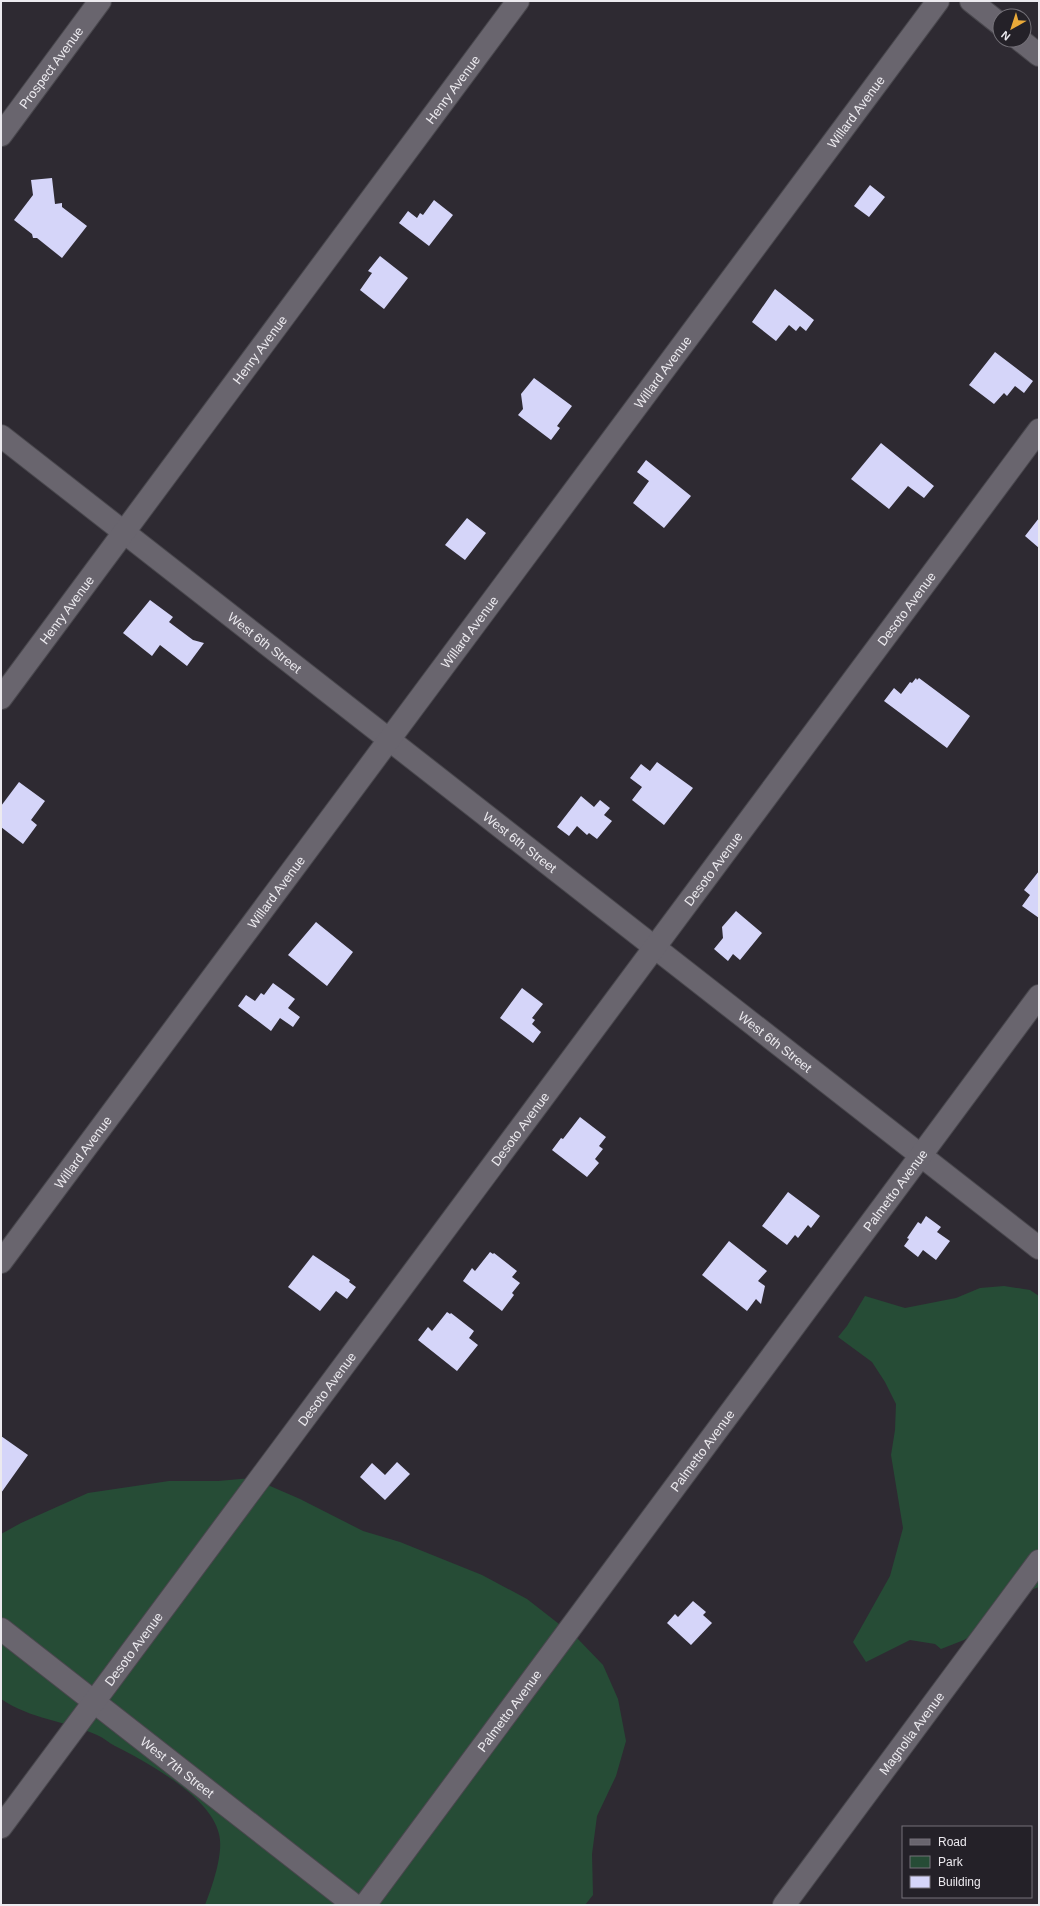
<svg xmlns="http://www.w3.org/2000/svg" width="1040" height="1906" font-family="Arial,sans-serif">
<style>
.green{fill:#264c36}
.building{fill:#d5d5f9}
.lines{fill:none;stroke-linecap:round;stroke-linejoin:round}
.minor-casing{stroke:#49474d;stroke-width:24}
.minor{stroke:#69656e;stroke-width:22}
.labels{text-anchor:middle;stroke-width:4;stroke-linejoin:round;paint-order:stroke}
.street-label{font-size:13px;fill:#eceaef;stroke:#242128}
</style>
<rect width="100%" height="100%" fill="#2e2a32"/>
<path class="green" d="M1004 1286 1030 1290 1039 1296V1587L1025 1592 984 1628 964 1640 941 1649 935 1644 910 1640 866 1662 853 1642 890 1576 903 1528 891 1455 895 1430 896 1404 885 1382 872 1362 838 1337 847 1326 865 1296 905 1308 956 1298 980 1288Z
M252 1478 300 1499 363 1531 400 1542 482 1575 527 1599 577 1638 603 1665 618 1699 626 1741 616 1776 597 1816 592 1854 593 1895 585 1905H205C212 1887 224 1853 219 1834 211 1797 147 1762 115 1746 109 1743 104 1738 97 1735 66 1721 30 1719 1 1699V1534L21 1523 88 1493 169 1481H218Z"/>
<path class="building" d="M52 178 55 204 62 203V207L87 226 62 258 37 238H33L32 234 14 220 33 195 31 180Z
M870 185 885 197 869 217 854 206Z
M434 200 453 215 429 246 399 223 408 211 417 218 420 213 423 215Z
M380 256 408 278 384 309 360 290 372 273 368 271Z
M775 289 814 320 806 331 800 326 796 331 789 325 776 341 752 322Z
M995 352 1033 381 1024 393 1015 386 1007 396 1004 393 994 404 969 385Z
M534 378 572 406 557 426 560 428 551 440 518 415 523 409 521 394Z
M881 443 934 486 924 498 908 486 889 509 851 479Z
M646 460 691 496 664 528 633 503 649 481 637 472Z
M467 518 486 533 465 560 445 545Z
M1039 518V548L1025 536Z
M150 600 173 617 169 622 193 640 204 643 187 666 160 645 152 656 123 633Z
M916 678 917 680 919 678 970 716 947 748 884 701 894 688 901 694 910 682 912 683Z
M657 762 693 788 664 825 632 800 642 787 630 778 641 764 650 771Z
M19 782 45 801 31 820 37 825 23 844 1 827V806Z
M581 796 594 807 600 800 610 808 604 815 612 821 597 839 589 833 587 835 577 826 569 836 557 827Z
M1039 871V918L1022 906 1030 895 1024 890Z
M736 911 762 933 740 960 733 954 728 961 714 949 723 938 722 927Z
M316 922 353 952 327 986 288 955Z
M273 983 295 999 288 1008 300 1017 293 1027 280 1018 271 1031 238 1006 246 995 255 1001 261 993 264 995Z
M522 988 543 1004 532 1018 535 1020 532 1024 541 1032 533 1043 500 1018Z
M580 1117 606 1137 599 1146 603 1149 595 1159 599 1163 587 1177 552 1150 561 1138 563 1139Z
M788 1192 820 1216 811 1228 808 1225 798 1238 795 1235 787 1245 762 1226Z
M926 1216 941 1227 937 1232 950 1241 936 1260 923 1250 918 1257 904 1246 909 1239 907 1238 918 1222 921 1224Z
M729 1241 767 1271 758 1281 765 1286 761 1304 756 1299 747 1311 702 1275Z
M490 1252 493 1254 494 1253 517 1271 512 1277 520 1283 512 1293 514 1295 502 1311 463 1281 472 1268 475 1271Z
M313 1255 350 1280 349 1282 356 1287 347 1299 336 1291 320 1311 288 1287Z
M447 1312 450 1314 451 1313 474 1331 469 1338 478 1345 457 1371 418 1340 428 1327 432 1331Z
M1 1436 28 1455 1 1493Z
M397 1462 410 1474 385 1500 360 1477 372 1463 385 1475Z
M693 1601 706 1612 703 1615 712 1623 691 1645 667 1623 675 1614 678 1617Z"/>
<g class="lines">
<defs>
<g id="minor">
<path d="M971 1 1000 24"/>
<path d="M1020 40 1039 55"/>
<path id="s1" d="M1 135 100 1"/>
<path id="s2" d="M1 436 1039 1248"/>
<path id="s3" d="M1 698 518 1"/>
<path id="s4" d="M1 1262 938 1"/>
<path id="s5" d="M1 1629 354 1905"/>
<path id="s6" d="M1 1827 1039 430"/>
<path id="s7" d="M365 1905 1039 996"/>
<path id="s8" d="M784 1905 1039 1561"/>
</g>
</defs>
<use href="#minor" class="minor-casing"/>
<use href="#minor" class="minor"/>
</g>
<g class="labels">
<g class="street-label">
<text dy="5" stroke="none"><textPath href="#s1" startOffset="84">Prospect Avenue</textPath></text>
<text dy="5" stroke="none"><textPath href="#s3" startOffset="758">Henry Avenue</textPath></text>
<text dy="5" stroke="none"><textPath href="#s4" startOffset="1433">Willard Avenue</textPath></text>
<text dy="5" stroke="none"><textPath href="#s3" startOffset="434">Henry Avenue</textPath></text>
<text dy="5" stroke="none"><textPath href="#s4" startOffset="1109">Willard Avenue</textPath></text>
<text dy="5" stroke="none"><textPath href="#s6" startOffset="1518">Desoto Avenue</textPath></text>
<text dy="5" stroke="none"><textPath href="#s3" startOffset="110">Henry Avenue</textPath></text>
<text dy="5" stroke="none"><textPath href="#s4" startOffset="785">Willard Avenue</textPath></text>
<text dy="5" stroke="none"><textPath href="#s2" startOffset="335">West 6th Street</textPath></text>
<text dy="5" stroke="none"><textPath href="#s2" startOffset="659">West 6th Street</textPath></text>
<text dy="5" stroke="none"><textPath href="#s6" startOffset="1194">Desoto Avenue</textPath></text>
<text dy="5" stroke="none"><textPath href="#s4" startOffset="461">Willard Avenue</textPath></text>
<text dy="5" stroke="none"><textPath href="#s2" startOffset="983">West 6th Street</textPath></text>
<text dy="5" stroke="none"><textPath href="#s6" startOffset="870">Desoto Avenue</textPath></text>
<text dy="5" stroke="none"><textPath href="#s4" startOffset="137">Willard Avenue</textPath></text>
<text dy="5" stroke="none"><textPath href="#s7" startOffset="890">Palmetto Avenue</textPath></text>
<text dy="5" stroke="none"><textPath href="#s6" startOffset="546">Desoto Avenue</textPath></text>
<text dy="5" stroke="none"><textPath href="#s7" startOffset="566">Palmetto Avenue</textPath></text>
<text dy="5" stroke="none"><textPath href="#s6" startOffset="222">Desoto Avenue</textPath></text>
<text dy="5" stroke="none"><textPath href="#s7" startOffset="242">Palmetto Avenue</textPath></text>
<text dy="5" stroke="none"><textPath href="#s8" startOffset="214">Magnolia Avenue</textPath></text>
<text dy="5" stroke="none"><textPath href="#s5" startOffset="224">West 7th Street</textPath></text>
</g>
</g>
<rect width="1040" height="1906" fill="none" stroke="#eceaef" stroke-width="4"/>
<rect x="902" y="1826" width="130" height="72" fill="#242128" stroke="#747178"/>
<rect x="910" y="1839" width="20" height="6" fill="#69656e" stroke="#747178"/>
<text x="938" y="1846" font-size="12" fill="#eceaef">Road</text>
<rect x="910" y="1856" width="20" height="12" fill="#264c36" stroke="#747178"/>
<text x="938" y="1866" font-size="12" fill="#eceaef">Park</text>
<rect x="910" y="1876" width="20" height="12" fill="#d5d5f9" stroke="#747178"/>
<text x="938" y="1886" font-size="12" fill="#eceaef">Building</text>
<g transform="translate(1012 28) rotate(219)"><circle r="19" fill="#242128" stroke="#747178"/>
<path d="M0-3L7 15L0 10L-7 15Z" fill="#eaaa39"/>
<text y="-6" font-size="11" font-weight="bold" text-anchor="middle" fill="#eceaef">N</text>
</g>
</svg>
